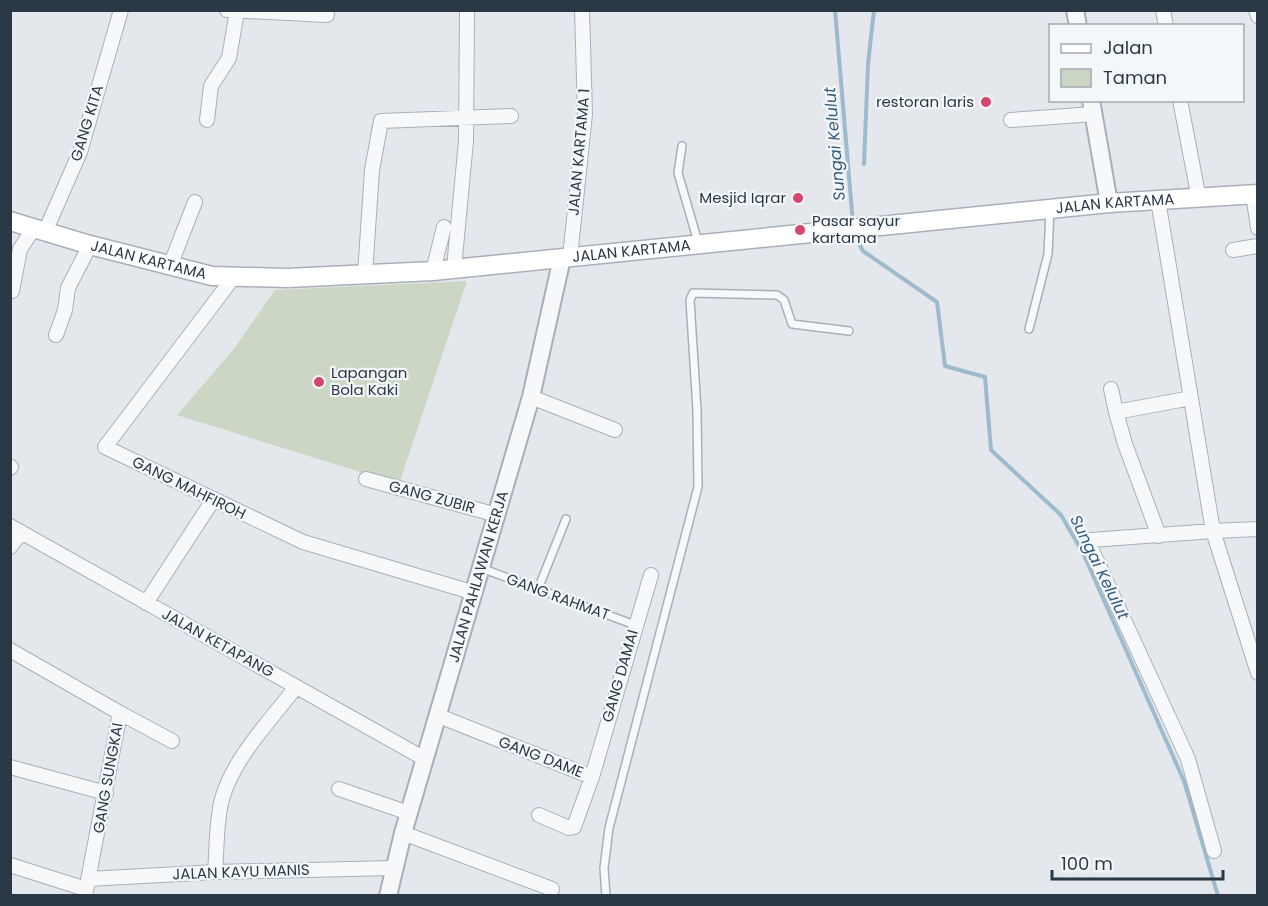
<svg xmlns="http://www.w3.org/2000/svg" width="1268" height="906" font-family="Poppins,sans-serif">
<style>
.green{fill:#cbd6c4}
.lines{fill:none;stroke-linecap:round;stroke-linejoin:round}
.stream{stroke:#9ebbcd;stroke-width:4}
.service-casing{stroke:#a8b0b7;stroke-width:10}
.minor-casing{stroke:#a8b0b7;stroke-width:16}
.tertiary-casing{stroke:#a8b0b7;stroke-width:20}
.secondary-casing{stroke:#a8b0b7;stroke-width:21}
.service{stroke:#f7f8fa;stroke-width:7}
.minor{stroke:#f7f8fa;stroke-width:14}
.tertiary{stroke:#f7f8fa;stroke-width:16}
.secondary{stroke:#fff;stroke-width:18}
.poi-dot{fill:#d5456d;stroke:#f4f7f9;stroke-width:2}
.labels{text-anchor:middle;stroke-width:4.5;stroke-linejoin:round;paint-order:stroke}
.poi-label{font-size:15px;fill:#2a3846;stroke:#f4f7f9;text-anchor:end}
.street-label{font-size:15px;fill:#2a3846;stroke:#f4f7f9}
.water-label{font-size:16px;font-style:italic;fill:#325c7c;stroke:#f4f7f9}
</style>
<rect width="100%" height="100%" fill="#e4e8ec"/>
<path class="green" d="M467 281 399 484 177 415 233 350 275 290Z"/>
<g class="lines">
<path class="stream" d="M835 10 853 224
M864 164 868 64 874 10
M854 234 863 251 937 302 945 366 985 377 991 450 1061 515 1083 553 1184 781 1218 896"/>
<defs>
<path id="service" d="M682 146 678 173 698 242
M1029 329 1048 254 1050 210
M481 568 635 625
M538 589 566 519
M606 896 604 868 609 828 698 487 697 410 690 300 693 293 777 295 784 300 792 324 849 331"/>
<path id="minor" d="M227 10 327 15
M1163 10 1166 26
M1256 10 1258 16
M1180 100 1199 199
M207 120 211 86 229 58 237 11
M1011 120 1094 114
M1253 194 1258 228
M1158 200 1213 531 1258 529
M45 232 80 152 121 10
M1233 250 1258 246
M570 257 585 114 582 10
M170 266 195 202
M454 268 466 141 467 10
M433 271 444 227
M365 274 372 170 381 121 511 116
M233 278 105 447 303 542 475 593
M12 291 20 249 34 228
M56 335 65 310 68 288 90 245
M1111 389 1116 412
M531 397 615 430
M10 468 11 467
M366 479 497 515
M10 526 425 759
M1159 536 1125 444 1116 412 1191 398
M10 547 21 532
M146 603 213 500
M10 650 120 713 85 896
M120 713 172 741
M439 716 592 777 574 827 569 828 539 815
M10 767 106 793
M592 777 651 575
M339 789 409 813
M403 833 552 889
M1214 851 1188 759 1090 546 1091 540 1213 531 1258 673
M10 865 86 889
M215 872C217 848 216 822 222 799 234 757 270 721 296 687
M89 879 215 872 394 868"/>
<g id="tertiary">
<path d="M1075 10 1078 26"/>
<path d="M1091 100 1109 203"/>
<path id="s1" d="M388 896 403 833 531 397 562 258"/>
</g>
<g id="secondary">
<path id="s2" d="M10 221 90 245 212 276 287 278 433 271 1109 203 1258 194"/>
</g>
</defs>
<use href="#service" class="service-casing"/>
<use href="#minor" class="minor-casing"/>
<use href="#tertiary" class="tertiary-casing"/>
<use href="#secondary" class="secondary-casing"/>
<use href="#service" class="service"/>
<use href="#minor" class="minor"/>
<use href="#tertiary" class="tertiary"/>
<use href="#secondary" class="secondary"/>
</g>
<g class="poi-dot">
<circle cx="986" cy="102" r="6"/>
<circle cx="798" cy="198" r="6"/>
<circle cx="800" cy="230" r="6"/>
<circle cx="319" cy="382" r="6"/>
</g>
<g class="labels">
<g class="poi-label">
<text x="974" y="107">restoran laris</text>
<text x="786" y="203">Mesjid Iqrar</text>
<text x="812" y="226" text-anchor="start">Pasar sayur<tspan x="812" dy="17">kartama</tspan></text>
<text x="331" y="378" text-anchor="start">Lapangan<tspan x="331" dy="17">Bola Kaki</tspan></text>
</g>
<g class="street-label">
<text transform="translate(87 123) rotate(-73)" y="5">GANG KITA</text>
<text transform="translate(579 152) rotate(-85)" y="5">JALAN KARTAMA 1</text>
<text dy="5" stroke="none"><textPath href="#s2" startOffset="1116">JALAN KARTAMA</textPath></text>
<text dy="5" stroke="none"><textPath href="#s2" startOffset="630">JALAN KARTAMA</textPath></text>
<text dy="5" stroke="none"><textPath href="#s2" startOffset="144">JALAN KARTAMA</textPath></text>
<text transform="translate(189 488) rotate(26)" y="5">GANG MAHFIROH</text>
<text transform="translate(432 497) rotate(15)" y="5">GANG ZUBIR</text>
<text dy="5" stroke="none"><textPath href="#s1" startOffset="332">JALAN PAHLAWAN KERJA</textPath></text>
<text transform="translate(558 597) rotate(20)" y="5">GANG RAHMAT</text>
<text transform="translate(218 643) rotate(29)" y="5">JALAN KETAPANG</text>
<text transform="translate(620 676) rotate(-74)" y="5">GANG DAMAI</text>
<text transform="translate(541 757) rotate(21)" y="5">GANG DAME</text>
<text transform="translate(108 778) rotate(-80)" y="5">GANG SUNGKAI</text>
<text transform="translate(241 872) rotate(-2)" y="5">JALAN KAYU MANIS</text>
</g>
<g class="water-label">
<text transform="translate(834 144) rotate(-95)" y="6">Sungai Kelulut</text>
<text transform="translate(1100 567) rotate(64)" y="6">Sungai Kelulut</text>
</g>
</g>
<rect width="1268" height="906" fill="none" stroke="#2a3846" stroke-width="24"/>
<rect x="1049" y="24" width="195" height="78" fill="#f4f7f9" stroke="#a3abb1" stroke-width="1.5"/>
<rect x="1061" y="44" width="30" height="9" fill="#ffffff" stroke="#a3abb1" stroke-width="1.5"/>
<text x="1103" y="54" font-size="18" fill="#2a3846">Jalan</text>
<rect x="1061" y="69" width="30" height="18" fill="#cbd6c4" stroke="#a3abb1" stroke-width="1.5"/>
<text x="1103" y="84" font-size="18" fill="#2a3846">Taman</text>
<path d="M1052 870v9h171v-9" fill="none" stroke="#2a3846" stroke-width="3"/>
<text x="1061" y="870" font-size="18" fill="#2a3846" stroke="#f4f7f9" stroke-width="4.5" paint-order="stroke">100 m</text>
</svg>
